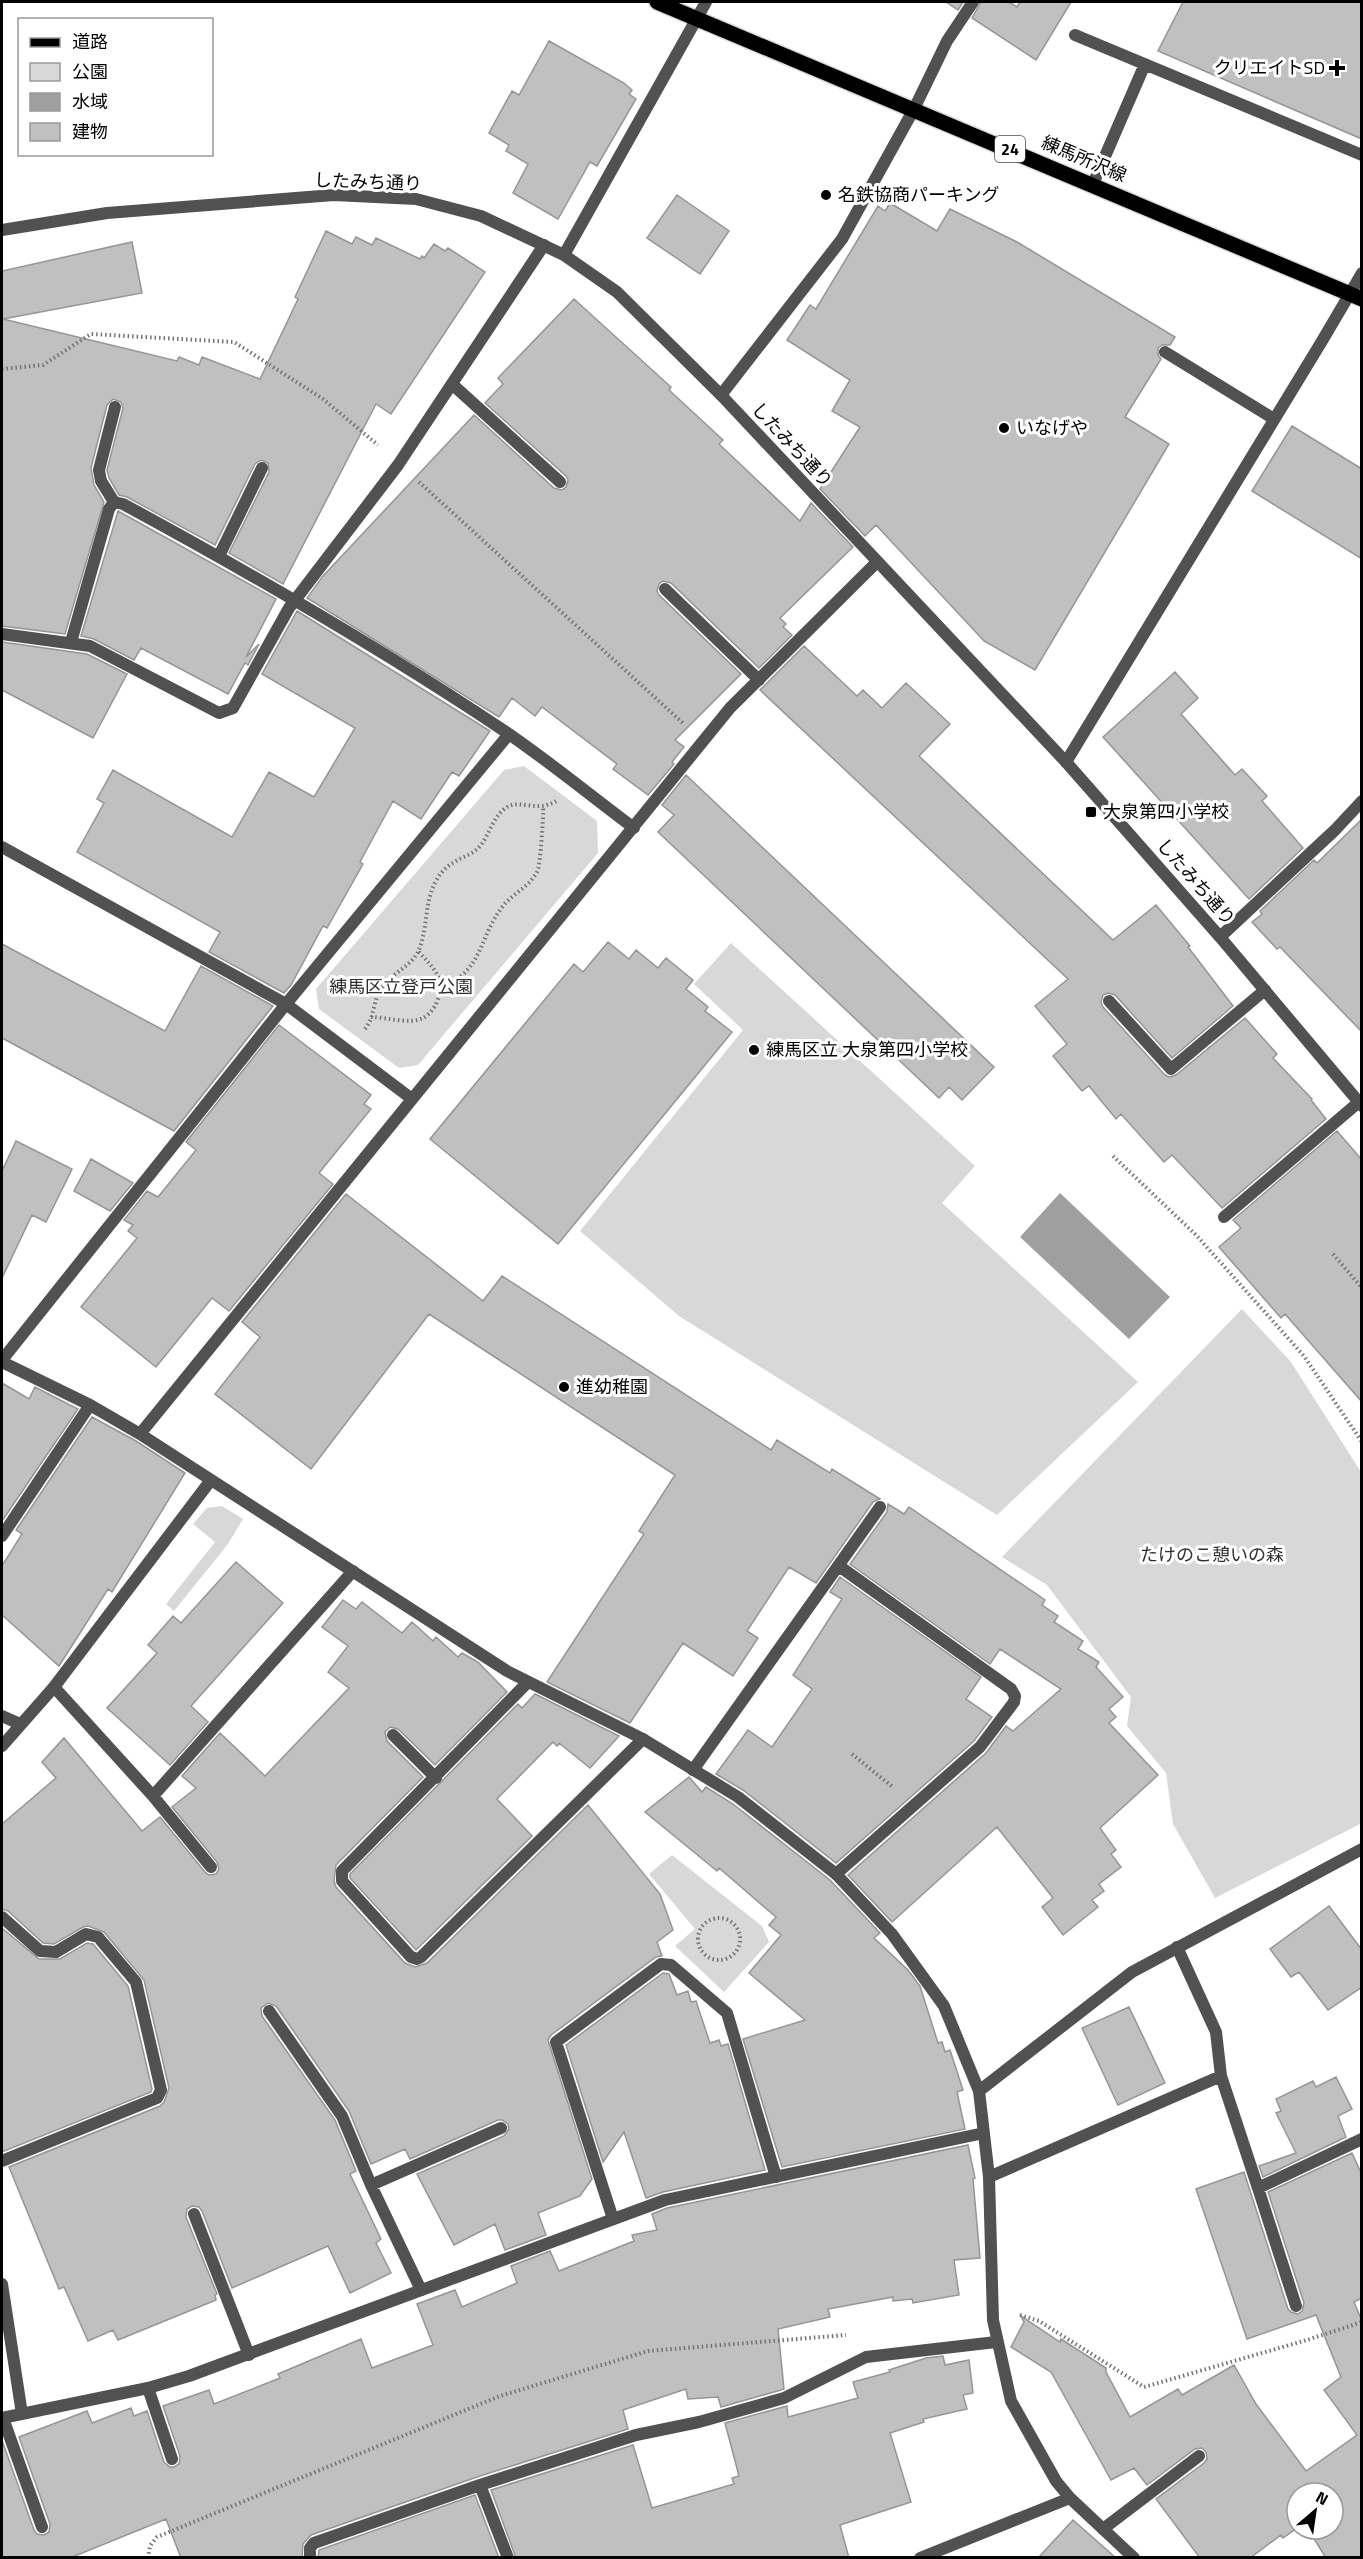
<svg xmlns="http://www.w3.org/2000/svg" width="1363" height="2559" font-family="'Titillium Web','Noto Sans JP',sans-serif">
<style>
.green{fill:#d8d8d8}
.water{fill:#9f9f9f}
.building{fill:#c0c0c0;stroke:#959595;stroke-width:1.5}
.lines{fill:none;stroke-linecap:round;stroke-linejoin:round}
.primary-casing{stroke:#dbdbdb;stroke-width:18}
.path{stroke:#737373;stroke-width:4;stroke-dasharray:1.5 3;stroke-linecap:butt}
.service{stroke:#515151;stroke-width:12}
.minor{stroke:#515151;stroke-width:12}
.tertiary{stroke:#515151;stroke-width:12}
.primary{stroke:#000;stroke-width:15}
.poi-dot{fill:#000;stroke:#fff;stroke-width:2}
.labels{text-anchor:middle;stroke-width:6;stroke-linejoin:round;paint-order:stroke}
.shield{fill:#fff;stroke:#4c4c4c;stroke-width:1.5}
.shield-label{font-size:16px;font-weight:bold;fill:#000}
.poi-label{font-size:18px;fill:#000;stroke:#fff;text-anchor:start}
.street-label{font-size:18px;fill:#000;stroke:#fff}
.park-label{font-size:18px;fill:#2f2f2f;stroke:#fff}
</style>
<rect width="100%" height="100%" fill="#fff"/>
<path class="green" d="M524 766 597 821 598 853 418 1065 399 1068 319 1009 316 989 504 770Z
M731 943 975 1166 942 1203 1138 1382 997 1515 679 1316 580 1231 743 1030 694 984Z
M1242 1309 1291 1362 1361 1472 1362 1823 1215 1898 1173 1824 1166 1773 1127 1726 1131 1697 1047 1585 1002 1557Z
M222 1506 243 1519 228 1544 174 1611 166 1604 215 1542 193 1524 207 1508Z
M672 1855 762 1926 769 1942 724 1992 675 1946 695 1929 649 1874Z"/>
<path class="water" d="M1060 1193 1170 1297 1129 1339 1020 1237Z"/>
<path class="building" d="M946 2H963L958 10Z
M981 2H1009L1017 7 1020 2H1071L1036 60 972 18Z
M1183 2H1362V139L1158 51Z
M549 41 624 83 632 90 629 94 636 99 597 166 590 162 558 219 513 193 528 164 506 151 509 145 489 133 512 91 519 95Z
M677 195 729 231 700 274 647 238Z
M890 203 937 231 950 209 1017 242 1175 337 1170 345H1162L1158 348V355L1161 359 1125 417 1169 444 1035 670 984 641 876 525 865 536 820 489 860 427 832 411 850 380 787 340 810 305 816 309 878 206 885 211Z
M326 231 352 244 356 237 372 245 376 238 420 259 422 256 424 258 434 244 445 251 448 248 485 272 391 414 376 404 283 584 229 553 269 472 268 463 261 460 255 464 215 545 127 497 119 495 109 478 107 470 123 408 121 402 113 399 107 405 91 468 94 485 104 502 65 634 2 626V271L132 242 142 293 3 319 177 361 179 357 199 365 202 357 260 379 298 299 295 297Z
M574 299 671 387 669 390 723 440 719 444 800 521 811 503 853 547 780 618 786 624 783 627 792 635 759 668 671 583 663 581 659 584 657 591 659 595 741 674 675 740 684 747 672 762 674 764 648 795 613 769 617 764 542 707 535 716 512 698 499 717 307 598 323 576 474 415 554 488 562 490 566 487 568 480 566 476 485 403 503 384 498 378Z
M1292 426 1362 469V559L1252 491Z
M118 511 276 599 246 657 259 644 248 665 245 663 228 694 141 648 134 660 94 639 81 636Z
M297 611 490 731 459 776 452 772 421 819 393 801 360 862 363 864 327 928 323 926 291 985 284 993 209 952 220 932 77 852 104 803 97 799 113 770 232 837 269 772 314 797 355 728 262 674Z
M2 642 87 654 127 674 93 738 2 690Z
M804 646 857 696 863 690 882 708 906 683 950 724 919 756 1113 940 1156 905 1190 946 1188 947 1233 1006 1172 1058 1115 995 1108 993 1103 995 1101 1002 1103 1007 1165 1075 1169 1077 1176 1075 1245 1018 1277 1054 1273 1058 1312 1099 1311 1100 1326 1119 1222 1208 1172 1155 1164 1162 1121 1114 1116 1119 1089 1086 1082 1091 1053 1056 1067 1044 1035 1006 1068 979 760 690Z
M1175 672 1198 698 1181 714 1235 775 1242 769 1267 796 1262 801 1303 848 1249 899 1103 737Z
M686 775 994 1067 962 1100 949 1087 939 1098 658 832 674 815 662 805Z
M1362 819V1032L1280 947 1277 949 1252 922 1262 914 1260 911 1314 860 1317 863Z
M608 942 629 959 636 950 658 968 666 958 693 980 686 989 708 1007 705 1011 732 1032 558 1244 430 1139 574 964 583 972Z
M2 944 165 1031 201 966 273 1006 174 1131 2 1038Z
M279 1025 371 1095 364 1104 371 1109 319 1173 333 1184 229 1311 212 1298 156 1367 81 1307 137 1238 128 1231 133 1225 124 1220 147 1191 158 1197 196 1150 186 1142Z
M1337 1131 1362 1160V1402L1285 1314 1281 1318 1219 1247 1241 1228 1233 1220Z
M16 1141 72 1169 46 1222 32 1215 2 1278V1171Z
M91 1159 133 1183 110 1211 74 1191Z
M346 1194 483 1301 502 1276 771 1450 777 1440 830 1473 832 1469 880 1499 873 1502 816 1583 789 1567 747 1631 758 1638 733 1676 683 1643 630 1723 547 1682 644 1534 639 1531 675 1475 429 1314 311 1469 215 1394 260 1337 242 1322Z
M2 1383 29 1399 35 1387 78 1409 2 1521Z
M92 1417 136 1441 185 1473 112 1592 108 1589 59 1666 2 1615V1566L22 1534 16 1530Z
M888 1504 904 1514 909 1507 1045 1600 1042 1605 1058 1616 1054 1622 1083 1641 1078 1649 1099 1662 1096 1667 1123 1697 1109 1709 1116 1717 1109 1723 1158 1775 1100 1828 1116 1850 1111 1854 1121 1867 1099 1884 1104 1891 1092 1900 1098 1907 1063 1935 1042 1907 1053 1898 997 1827 892 1922 848 1875 986 1753 1006 1726 1013 1731 1061 1689 1000 1649 990 1664 850 1564 887 1512Z
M236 1562 283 1603 191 1706 208 1722 170 1765 107 1708 157 1653 148 1645 173 1616 181 1623Z
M840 1577 981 1677 966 1699 992 1717 974 1741 836 1863 743 1790 716 1774 748 1730 772 1747 812 1689 793 1675 842 1599 830 1592Z
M343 1600 356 1609 362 1602 402 1633 412 1622 433 1641 436 1637 458 1657 462 1653 478 1662 507 1692 435 1765 398 1729 390 1727 385 1732 387 1741 423 1777 336 1865 334 1881 336 1887 405 1963 415 1967 427 1963 588 1805 660 1894 673 1930 657 1942 662 1956 656 1957 551 2035 548 2040 592 2179 580 2196 538 2213 546 2235 505 2250 495 2224 454 2245 417 2174 504 2136 509 2129 508 2124 502 2120H498L410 2159 405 2149 371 2164 349 2111 276 2006 268 2003 261 2008 262 2016 335 2120 356 2171 350 2174 381 2239 376 2243 391 2273 350 2293 328 2246 232 2288 202 2211 199 2207 192 2206 187 2209 186 2217 217 2294 215 2295 216 2300 118 2340 113 2330 88 2341 64 2287 59 2289 9 2167 160 2106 164 2102 169 2088 144 1980 104 1932 88 1926 83 1927 54 1944 43 1943 8 1911 2 1909V1824L56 1778 42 1762 64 1738 142 1831 160 1817 205 1872 209 1875 216 1874 219 1869 217 1862 172 1807 196 1788 182 1776 220 1733 265 1776 349 1688 328 1672 348 1646 322 1627Z
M535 1694 619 1736 590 1768 559 1743 557 1746 553 1742 497 1799 532 1836 416 1950 350 1878V1874L518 1704 522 1708Z
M689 1777 702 1792 706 1787 733 1804 830 1880 880 1933 874 1938 908 1970 920 1986 938 2043 942 2042 945 2052 950 2050 963 2090 957 2092 965 2129 782 2167 743 2039 805 2020 749 1973 781 1935 769 1925 776 1917 719 1868 717 1871 645 1812Z
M1329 1906 1362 1950V1987L1328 2010 1299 1972 1291 1977 1270 1949Z
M2 1928 39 1959H60L87 1943 93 1944 128 1986 152 2089 151 2092 2 2152Z
M663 1973 669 1974 677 1995 688 1991 691 2002 696 2001 710 2043 719 2040 721 2046 728 2044 765 2170 663 2192 646 2198 624 2132 603 2162 566 2045Z
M1129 2007 1165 2083 1118 2105 1082 2028Z
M1336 2077 1352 2109 1338 2116 1346 2137 1263 2177 1259 2166 1296 2153 1276 2113 1281 2111 1276 2099 1313 2081 1316 2087Z
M968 2145 975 2178 973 2179 980 2258 954 2260 959 2295 913 2303 912 2299 893 2301V2297L828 2309 830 2317 778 2329 784 2389 781 2390 721 2407 718 2397 688 2399 686 2389 623 2410 628 2429 477 2477 311 2535 303 2544 302 2558H181L166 2519 70 2558H2V2444L3 2443 34 2530 37 2534 44 2535 49 2532 50 2524 19 2437 87 2411 92 2423 131 2408 134 2416 147 2411 164 2462 170 2467H174L179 2464 180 2456 163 2406 209 2390 214 2404 280 2378 278 2374 361 2339 372 2368 433 2345 417 2304 455 2290 462 2307 517 2283 511 2266 550 2251 559 2271 634 2241 632 2235 657 2230 652 2214 667 2208Z
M1352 2153 1362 2175V2298L1354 2302 1362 2321V2558H1326L1308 2529H1333V2493H1297V2528L1283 2538 1281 2535 1250 2558H1200L1156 2499 1204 2463 1207 2459 1206 2452 1202 2448 1195 2449 1147 2485 1134 2468 1111 2480 1051 2372 1011 2347 1024 2322 1021 2316 1060 2342 1061 2339 1106 2368V2372L1130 2417 1178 2389 1182 2395 1234 2365 1256 2404 1306 2471 1357 2435 1324 2390 1341 2377 1316 2315 1247 2339 1196 2189 1244 2172 1288 2309 1291 2312 1298 2314 1302 2311 1304 2303 1268 2192Z
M943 2356 945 2365 969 2360 973 2393 963 2395 967 2409 923 2419 924 2422 890 2433 911 2502 840 2525 849 2558H516L491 2490 633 2445 652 2508 734 2484 732 2478 739 2476 725 2423 787 2406 788 2417 858 2398 853 2382 890 2372 889 2370 926 2358Z
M475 2495 499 2558H318L319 2550Z
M1073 2520 1116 2558H1038Z"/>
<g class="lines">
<defs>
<path id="primary" d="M657 2 1362 299"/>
</defs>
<use href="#primary" class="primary-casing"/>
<path class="path" d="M2 369 43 365 91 334 234 342 323 399 378 445
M419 482 684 724
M442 989C485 967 478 938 503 906 513 893 531 886 538 870 540 864 544 814 543 806
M371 1017C386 1017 410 1025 423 1018 428 1016 434 1008 436 1004 447 979 435 970 418 951
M365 1029C375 1017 373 999 382 987 392 973 410 967 418 952 428 930 424 902 436 881 450 856 469 860 481 845 490 833 494 815 507 807 521 799 537 813 556 801
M1113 1156 1196 1235 1304 1356 1362 1442
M1333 1254 1362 1288
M852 1754 894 1788
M698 1939a21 21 0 1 1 42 0a21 21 0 1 1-42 0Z
M1020 2315 1039 2321 1144 2387 1307 2340 1362 2322
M148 2558 150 2546 157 2537 500 2396 648 2351 846 2335"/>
<path class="service" d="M1075 35 1362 155
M1093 184 1145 64
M1165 352 1274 419
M452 384 560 482
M114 502 101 481 99 470 115 407
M219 556 262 468
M665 589 759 680
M1220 937 1335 830 1362 801
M1109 1001 1171 1069 1265 990
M1224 1217 1359 1102
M528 1682 342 1871V1881L411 1957 417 1959 421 1957 643 1739
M54 1687 153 1796 353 1571
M393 1735 436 1778
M693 1770 880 1507
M153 1796 211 1867
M836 1874 980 1747 1014 1702 1015 1696 1011 1689 839 1566
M2 1917 40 1951 56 1952 86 1934 98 1937 136 1982 161 2090 157 2098 2 2161
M1177 1947 1216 2032 1221 2076 1258 2188 1362 2139
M269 2011 342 2116 371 2185 421 2290
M989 2177 1221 2076
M371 2185 501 2128
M1258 2188 1296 2306
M194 2214 249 2355
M613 2219 556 2042 661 1964 671 1965 727 2013 776 2177
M148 2388 172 2459
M3 2418 42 2527
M480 2485 508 2558
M1103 2529 1199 2456
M310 2558V2548L314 2543 480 2485 636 2435 699 2422 784 2398 866 2357 996 2342"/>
<path class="minor" d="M564 255 706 2
M721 395 842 239 914 109 947 41 973 2
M2 634 90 646 219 713 233 708 289 608 398 465 544 245
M71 642 109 509 114 502 123 504C254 575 382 649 506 732 550 762 591 796 634 828
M1066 762 1322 341 1362 273
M2 847 286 1004 412 1099
M2 1360 286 1004 509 734
M2 1362 90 1405 140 1434 507 1671 643 1739 738 1797 836 1874 892 1934 944 2006 979 2091 989 2177 993 2320 1011 2401 1056 2481 1070 2498 1134 2558
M140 1434 730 708 877 562
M2 1536 90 1405
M2 1716 20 1724
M2 1746 54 1687 211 1480
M979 2091 1132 1972 1362 1849
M2 2284 22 2414
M2 2418 148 2388 189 2376 665 2200 984 2133
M920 2558 1070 2498"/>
<path class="tertiary" d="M2 230 107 213 334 195 416 199 481 216 564 255 617 292 721 395 1066 762 1220 937 1362 1106"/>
<use href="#primary" class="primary"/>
</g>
<g class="poi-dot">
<path d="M1334 59h6v6h6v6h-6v6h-6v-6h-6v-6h6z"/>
<circle cx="826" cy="195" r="6"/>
<circle cx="1004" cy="428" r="6"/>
<rect x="1085" y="806" width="12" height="12" rx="3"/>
<circle cx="754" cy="1050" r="6"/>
<circle cx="564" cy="1387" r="6"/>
</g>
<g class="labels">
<rect class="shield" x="995" y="136" width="30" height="26" rx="4.5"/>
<g class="shield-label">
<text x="1010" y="155">24</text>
</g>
<g class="poi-label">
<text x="1325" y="74" text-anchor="end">クリエイトSD</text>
<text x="838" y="201">名鉄協商パーキング</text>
<text x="1016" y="434">いなげや</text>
<text x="1103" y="818">大泉第四小学校</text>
<text x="766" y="1056">練馬区立 大泉第四小学校</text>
<text x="576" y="1393">進幼稚園</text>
</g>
<g class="street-label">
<text transform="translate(1084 159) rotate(23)" y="6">練馬所沢線</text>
<text transform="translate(368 182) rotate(2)" y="6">したみち通り</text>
<text transform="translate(792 445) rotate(47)" y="6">したみち通り</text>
<text transform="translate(1196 882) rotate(49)" y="6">したみち通り</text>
</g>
<g class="park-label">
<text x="401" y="993">練馬区立登戸公園</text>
<text x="1212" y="1561">たけのこ憩いの森</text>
</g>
</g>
<rect width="1363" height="2559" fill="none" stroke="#000000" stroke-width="6"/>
<rect x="18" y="18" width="195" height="138" fill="#ffffff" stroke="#999999" stroke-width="1.5"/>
<rect x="30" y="38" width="30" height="9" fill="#000000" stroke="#999999" stroke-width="1.5"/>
<text x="72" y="48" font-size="18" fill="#000000">道路</text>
<rect x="30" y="63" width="30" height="18" fill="#d8d8d8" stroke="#999999" stroke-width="1.5"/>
<text x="72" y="78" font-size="18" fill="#000000">公園</text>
<rect x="30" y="93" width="30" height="18" fill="#9f9f9f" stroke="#999999" stroke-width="1.5"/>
<text x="72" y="108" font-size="18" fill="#000000">水域</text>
<rect x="30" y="123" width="30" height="18" fill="#c0c0c0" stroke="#999999" stroke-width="1.5"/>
<text x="72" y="138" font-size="18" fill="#000000">建物</text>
<g transform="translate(1315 2511) rotate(29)"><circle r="28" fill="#ffffff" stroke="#999999" stroke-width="1.5"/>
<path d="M0-4.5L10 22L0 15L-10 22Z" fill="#000000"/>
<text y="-9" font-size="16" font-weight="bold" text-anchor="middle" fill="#000000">N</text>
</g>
</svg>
